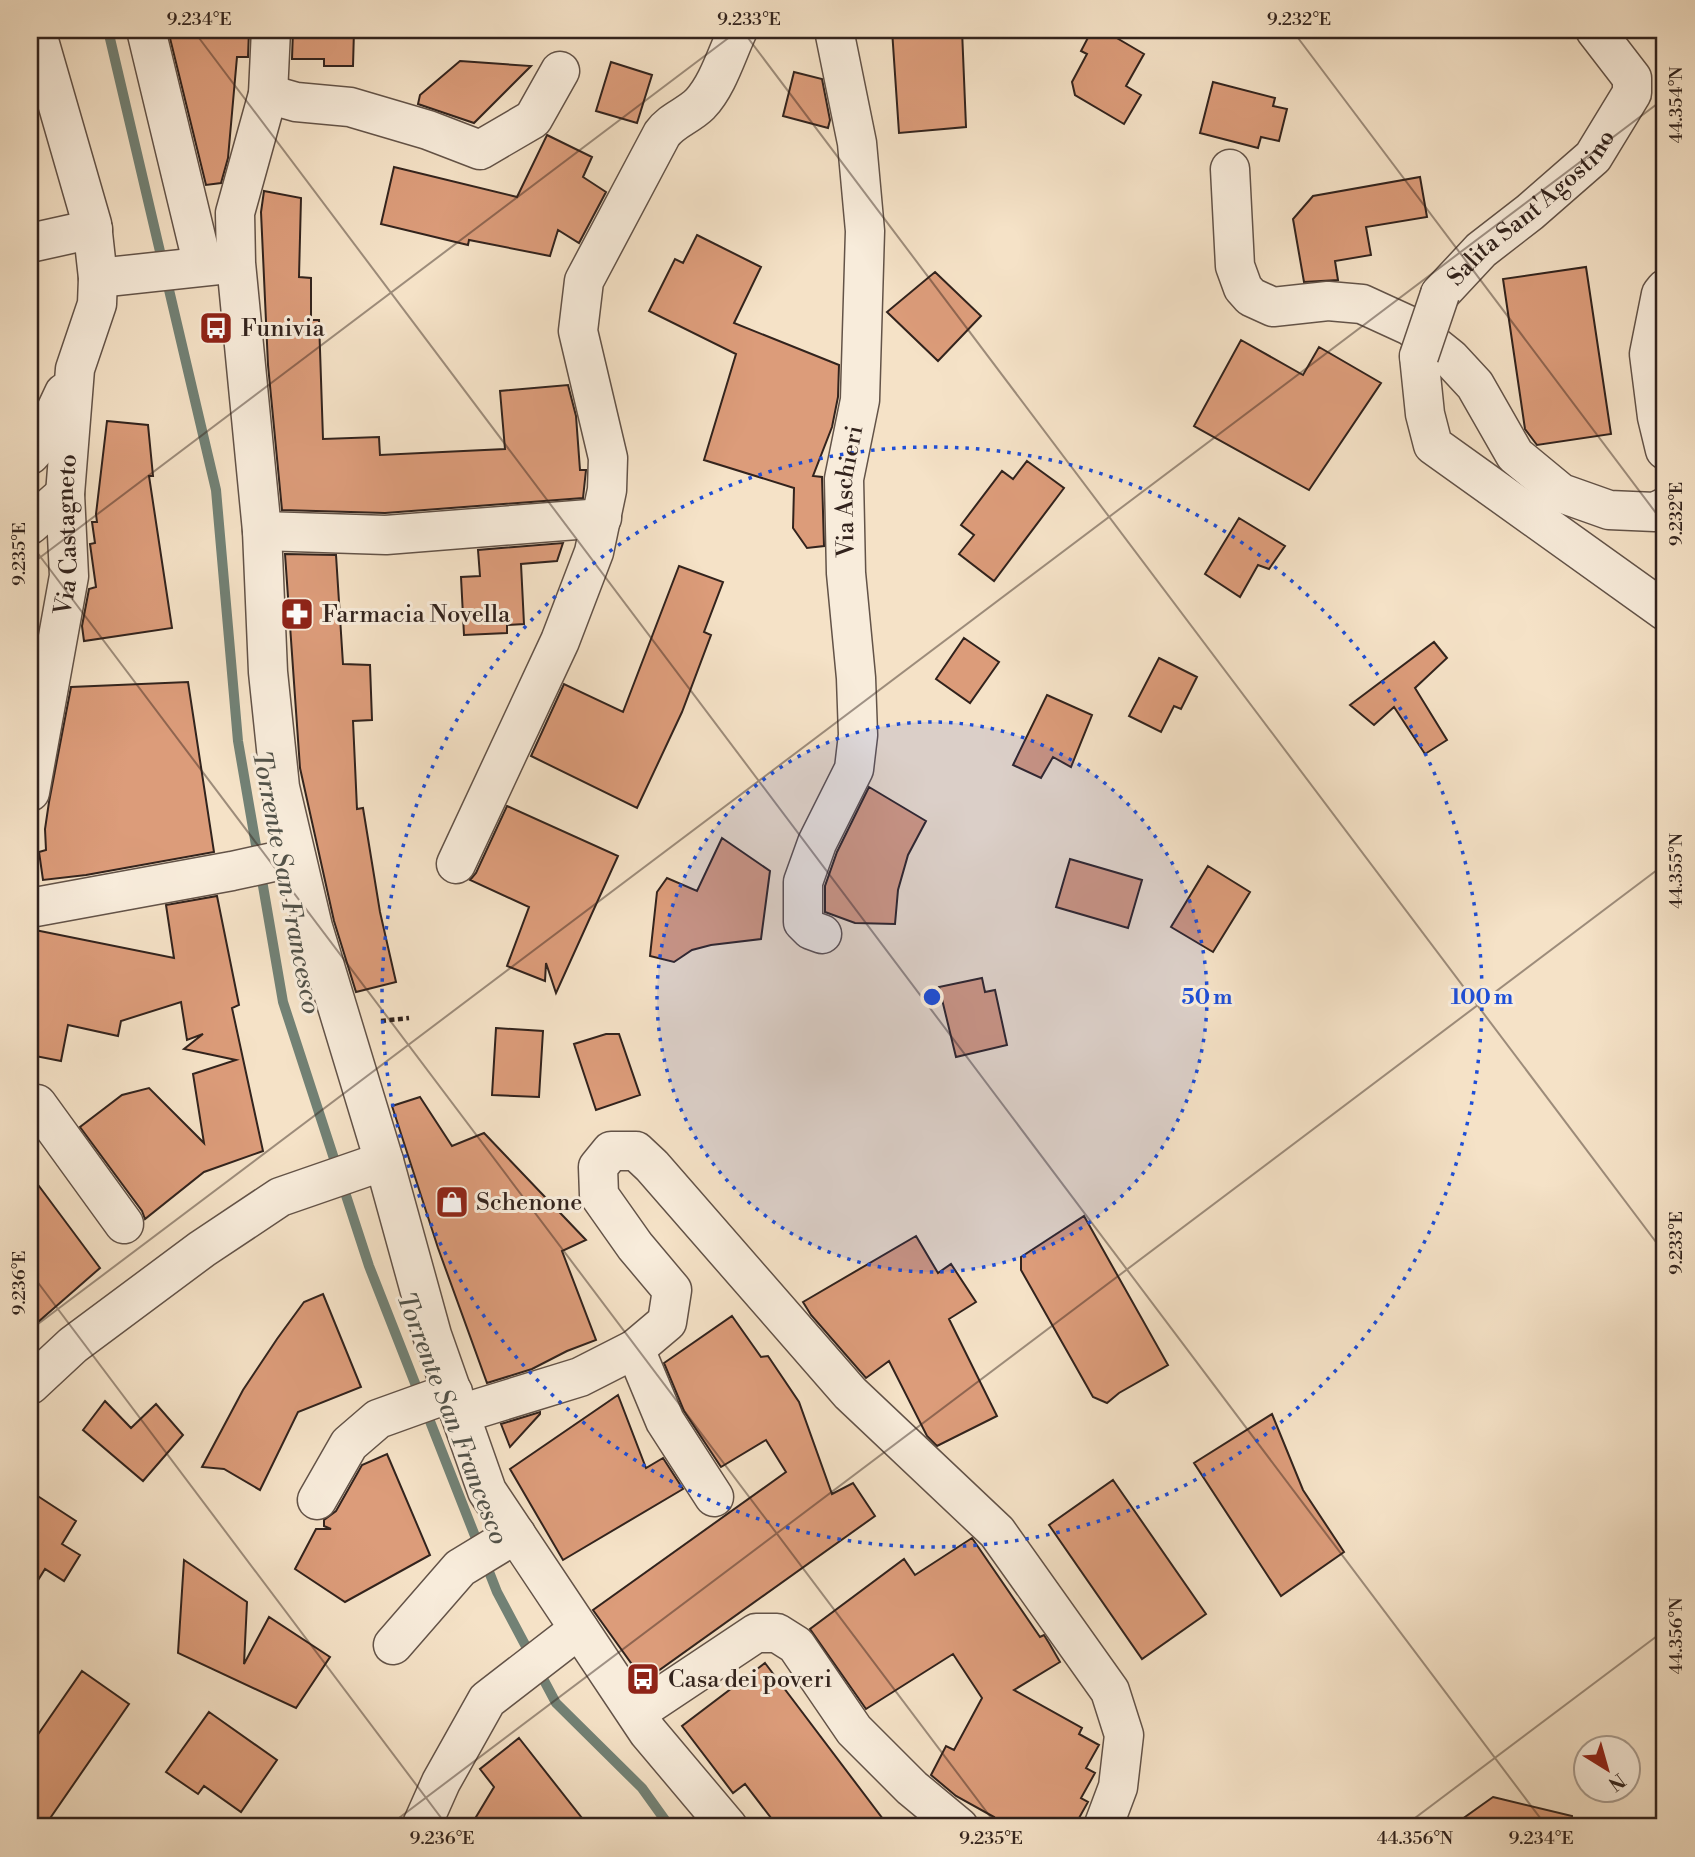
<svg xmlns="http://www.w3.org/2000/svg" width="1695" height="1857" font-family="'Libre Bodoni',serif">
<style>
.lines{fill:none;stroke-linecap:round;stroke-linejoin:round}
.stream{stroke:#728175;stroke-width:10}
.building{fill:#dc9c7a;stroke:#32231d;stroke-width:2}
.minor-casing{stroke:#635348;stroke-width:41}
.path{stroke:#32231d;stroke-width:4.5;stroke-dasharray:5 3.5;stroke-linecap:butt}
.minor{stroke:#f8ecdb;stroke-width:38}
.minor-bridge-casing{stroke:#635348;stroke-width:41;stroke-linecap:butt}
.minor-bridge{stroke:#f8ecdb;stroke-width:38}
.ticks{fill:none;stroke:#32231d;stroke-width:2;stroke-opacity:0.45}
.ring{fill:none;stroke:#1d4ed8;stroke-width:3.5;stroke-dasharray:3.5 7}
.labels{text-anchor:middle;stroke-width:6;stroke-linejoin:round;paint-order:stroke}
.street-label{font-size:24px;fill:#32231d;stroke:#f8ecdb}
.poi-label{font-size:24px;fill:#32231d;stroke:#f8ecdb;text-anchor:start}
.water-label{font-size:26px;font-style:italic;fill:#525249;stroke:#f8ecdb}
.centre{fill:#1d4ed8;stroke:#f8ecdb;stroke-width:3.5}
.ring-label{font-size:21px;text-anchor:middle;font-weight:bold;fill:#1d4ed8;stroke:#f8ecdb;stroke-width:6;stroke-linejoin:round;paint-order:stroke}
.neatline{fill:none;stroke:#32231d;stroke-width:2.5}
.ticks-label{font-size:18px;text-anchor:middle;fill:#32231d}
</style>
<rect width="100%" height="100%" fill="#f5e2c7"/>
<filter id="stains"><feTurbulence type="fractalNoise" baseFrequency=".00286" numOctaves="4"/><feColorMatrix values="0 0 0 0 .2 0 0 0 0 .09 0 0 0 0 .02 0 0 0 .5 -.17"/></filter>
<radialGradient id="worn" r=".72"><stop offset=".6" stop-color="#630" stop-opacity="0"/><stop offset="1" stop-color="#630" stop-opacity=".3"/></radialGradient>
<g class="lines">
<path class="stream" d="M108 30 216 490 238 741 283 1002 369 1266 497 1592 556 1703 642 1788 670 1827"/>
</g>
<path class="building" d="M168 30H249L248 57H237L228 158 221 183 206 185Z
M293 30H354L353 66H324V59H292Z
M892 30H962L966 127 899 133Z
M1092 30H1103L1144 54 1126 86 1141 95 1124 124 1075 95 1072 82 1087 54 1081 51Z
M460 61 531 66 474 123 418 104 420 95Z
M611 62 652 75 637 123 596 111Z
M794 72 822 79 830 120 828 128 783 116Z
M1213 82 1275 98 1273 106 1287 109 1279 141 1261 137 1258 148 1200 133Z
M547 135 592 157 583 177 606 192 579 243 558 230 550 256 469 240 468 245 381 224 394 167 517 197Z
M1420 177 1427 217 1366 227 1371 255 1335 261 1338 280 1304 282 1293 219 1313 196Z
M264 191 301 198 299 277 311 278V320H319L323 439 379 437 380 455 505 449 500 391 568 385 576 416 580 470H586L583 498 385 513 282 510 268 365 261 212Z
M697 235 761 267 734 323 839 365 838 397 832 427 813 476 822 477 824 546 807 548 793 528 794 488 704 460 736 354 649 311 675 259 683 263Z
M1586 267 1611 434 1537 445 1525 429 1503 279Z
M935 272 981 316 938 361 887 312Z
M1241 340 1303 375 1319 347 1381 383 1309 490 1194 426Z
M107 421 148 425 153 476H149L172 628 84 641 82 626 89 589 96 587 90 544 95 543 92 522H97L96 514Z
M1027 461 1064 488 994 581 959 554 974 535 961 525 1002 471 1013 479Z
M1239 518 1285 546 1269 569 1258 565 1240 597 1205 574Z
M563 543 557 561 521 564 524 624 507 625V633L464 635 461 577 480 576 478 550Z
M285 554 336 555 343 664 370 665 372 720 353 721 357 809 363 808 380 912 396 982 356 992 334 921 300 768Z
M679 566 723 582 704 632 711 635 682 712 637 808 531 756 564 684 623 712Z
M964 638 999 662 970 703 936 679Z
M1434 642 1447 658 1415 688 1447 740 1425 754 1394 707 1374 725 1350 705Z
M1159 658 1197 677 1181 709 1174 706 1161 732 1129 716Z
M188 682 214 852 86 875 43 880 39 852 46 850 45 829 49 802 71 687Z
M1047 695 1092 715 1071 767 1053 757 1041 778 1013 765Z
M869 787 926 821 908 855 898 890 895 924 855 923 825 912V886L837 852Z
M507 806 618 856 556 993 546 963 545 981 507 966 529 907 470 880 476 873Z
M722 838 770 871 761 939 711 945 692 950 674 962 650 956 657 892 667 878 697 891Z
M1070 859 1142 880 1128 928 1056 907Z
M1208 866 1250 892 1213 952 1171 927Z
M217 896 239 1005 232 1008 263 1151 204 1172 145 1219 142 1211 80 1127 122 1095 149 1088 204 1143 193 1074 236 1060 184 1049 203 1034 187 1040 181 1002 121 1021 118 1036 68 1025 61 1061 30 1055V929L174 958 166 905Z
M982 978 985 992 995 990 1007 1045 956 1057 939 987Z
M496 1028 543 1031 539 1097 492 1095Z
M606 1034H619L640 1095 596 1110 574 1044Z
M420 1097 452 1146 484 1133 586 1240 562 1251 596 1340 567 1351 532 1369 487 1383 438 1248 392 1106Z
M30 1174 100 1268 30 1329Z
M1084 1216 1168 1365 1119 1393 1107 1403 1093 1397 1021 1270V1257Z
M916 1236 938 1273 951 1264 976 1302 949 1319 997 1416 937 1446 927 1436 889 1361 866 1378 811 1315 803 1302Z
M323 1294 361 1387 298 1412 260 1490 224 1469 202 1467 243 1390 277 1339 304 1302Z
M732 1316 761 1357 768 1356 799 1402 832 1494 853 1483 875 1516 644 1681 593 1610 786 1472 766 1440 721 1467 684 1411 664 1363Z
M618 1395 646 1468 663 1458 683 1489 563 1560 510 1469Z
M105 1401 131 1428 156 1404 183 1435 143 1481 83 1430Z
M540 1412V1414L510 1447 501 1424Z
M1272 1414 1303 1490 1344 1552 1281 1596 1194 1463Z
M387 1454 430 1555 345 1602 295 1569 316 1529H331L324 1526V1520L336 1511 362 1465Z
M1113 1480 1206 1614 1142 1659 1049 1525Z
M30 1491 76 1521 62 1544 80 1555 64 1581 45 1569 30 1593Z
M972 1538 1040 1637 1044 1635 1049 1643 1060 1662 1014 1690 1082 1728 1079 1734 1099 1745 1086 1768 1095 1773 1081 1798 1088 1802 1074 1827H989L994 1817 956 1796 931 1775 946 1746 954 1750 982 1698 953 1654 866 1709 810 1629 904 1559 915 1575Z
M184 1560 247 1602 244 1664 269 1617 330 1657 296 1708 178 1653Z
M765 1663 889 1827H778L745 1784 733 1793 682 1726Z
M82 1671 129 1704 44 1827H30V1746Z
M209 1712 277 1760 241 1812 204 1786 198 1794 166 1772Z
M519 1738 589 1827H470L494 1787 480 1769Z
M1493 1797 1572 1816 1571 1827H1451Z"/>
<g class="lines">
<defs>
<g id="minor">
<path d="M146 30 203 266"/>
<path d="M271 30 268 94 235 213 236 263 262 531 268 672 280 787 313 927 384 1161 432 1335 487 1491 648 1732 728 1827"/>
<path d="M268 94 296 102 350 107 428 130 480 150 533 119 560 71"/>
<path d="M1230 169 1235 266 1243 288 1251 297 1273 307 1328 301 1362 304 1410 326 1450 358 1475 385 1515 455 1561 493 1609 510 1655 512 1665 507"/>
<path d="M30 243 93 229"/>
<path d="M98 278 228 264"/>
<path d="M1665 289 1661 294 1649 354 1657 417 1665 450"/>
<path id="s1" d="M1440 294 1481 250 1530 212 1593 157 1632 93V78L1595 30"/>
<path d="M1419 356 1425 414 1433 445 1665 611"/>
<path d="M30 455 40 444 64 393"/>
<path d="M30 525 65 494"/>
<path d="M262 531 386 535 602 518"/>
<path id="s2" d="M30 792 69 576 65 494 75 369 97 304 98 278 92 224 36 30"/>
<path d="M456 864 560 641 594 552 607 490 608 458 578 331 584 281 662 134C672 120 688 116 700 104 718 85 727 53 738 30"/>
<path d="M30 908 232 871 296 857"/>
<path id="s3" d="M822 934 811 930 803 922V882L817 843 854 769 858 735 856 678 846 573 844 479 860 400 865 231 857 143 834 30"/>
<path d="M30 1107 37 1104 124 1224"/>
<path d="M635 1349 665 1421 714 1497"/>
<path d="M30 1385 73 1345 202 1249 280 1197 384 1161"/>
<path d="M460 1414 580 1377 635 1349 667 1322 672 1290 635 1246 599 1195 598 1167 611 1151H636L652 1166 850 1393 997 1532 1110 1691 1124 1735 1118 1787 1103 1827"/>
<path d="M317 1500 349 1444 378 1419 453 1392"/>
<path d="M393 1645 460 1568 516 1534"/>
<path d="M636 1713 756 1633H777L796 1645 854 1730 912 1788 959 1827"/>
<path d="M421 1827 441 1782 487 1700 579 1629"/>
</g>
</defs>
<use href="#minor" class="minor-casing"/>
<path class="path" d="M381 1021 409 1018"/>
<use href="#minor" class="minor"/>
<defs>
<path id="minor-bridge" d="M1419 356 1440 294"/>
</defs>
<use href="#minor-bridge" class="minor-bridge-casing"/>
<use href="#minor-bridge" class="minor-bridge"/>
</g>
<path class="ticks" d="M193 30 1547 1827M742 30 1665 1254M1292 30 1665 525M30 543 998 1827M30 565 739 30M30 1272 448 1827M30 1330 1665 98M387 1827 1665 864M1403 1827 1665 1630"/>
<circle cx="932" cy="997" r="275" fill="#1d4ed8" fill-opacity=".12"/>
<g class="ring">
<circle cx="932" cy="997" r="275"/>
<circle cx="932" cy="997" r="550"/>
</g>
<defs>
<symbol id="bus-square" viewBox="-11 -11 22 22"><rect x="-9" y="-9" width="18" height="18" rx="4" fill="#8f2418" stroke="#f8ecdb"/><path d="M-5-6H5V4H4V6H2V4H-2V6H-4V4H-5ZM-3.5-4V0h7V-4ZM-3.5 1.2v1.5H-2V1.2ZM2 1.2v1.5H3.5V1.2Z" fill="#fff"/></symbol>
<symbol id="pharmacy-square" viewBox="-11 -11 22 22"><rect x="-9" y="-9" width="18" height="18" rx="4" fill="#8f2418" stroke="#f8ecdb"/><path d="M-2-6h4v4h4v4h-4v4h-4v-4h-4v-4h4Z" fill="#fff"/></symbol>
<symbol id="shop-square" viewBox="-11 -11 22 22"><rect x="-9" y="-9" width="18" height="18" rx="4" fill="#8f2418" stroke="#f8ecdb"/><path d="M-5-2.5h2.3a2.7 3.5 0 0 1 5.4 0H5L5.5 6h-11ZM-1.5-2.5h3a1.5 2.3 0 0 0-3 0Z" fill="#fff"/></symbol>
</defs>
<g fill-rule="evenodd">
<use href="#bus-square" x="197" y="309" width="38" height="38"/>
<use href="#pharmacy-square" x="278" y="595" width="38" height="38"/>
<use href="#shop-square" x="433" y="1183" width="38" height="38"/>
<use href="#bus-square" x="624" y="1660" width="38" height="38"/>
</g>
<g class="labels">
<g class="street-label">
<text dy="8" stroke="none"><textPath href="#s1" startOffset="126">Salita Sant'Agostino</textPath></text>
<text dy="8" stroke="none"><textPath href="#s3" startOffset="466">Via Aschieri</textPath></text>
<text dy="8" stroke="none"><textPath href="#s2" startOffset="261">Via Castagneto</textPath></text>
</g>
<g class="poi-label">
<text x="241" y="336">Funivia</text>
<text x="322" y="622">Farmacia Novella</text>
<text x="476" y="1210">Schenone</text>
<text x="668" y="1687">Casa dei poveri</text>
</g>
<g class="water-label">
<text transform="translate(287 882) rotate(79)" y="9">Torrente San Francesco</text>
<text transform="translate(453 1418) rotate(69)" y="9">Torrente San Francesco</text>
</g>
</g>
<circle cx="932" cy="997" r="10" class="centre"/>
<g class="ring-label">
<text x="1207" y="1004">50 m</text>
<text x="1482" y="1004">100 m</text>
</g>
<rect width="1695" height="1857" fill="none" stroke="#f5e2c7" stroke-width="77"/>
<g transform="translate(1607 1769) rotate(143)"><circle r="33" fill="#f8ecdb" stroke="#a99c8f" stroke-width="2"/>
<path d="M0-5L12 26L0 18L-12 26Z" fill="#8f2418"/>
<text y="-10" font-size="19" font-weight="bold" text-anchor="middle" fill="#32231d">N</text>
</g>
<rect x="38" y="38" width="1618" height="1780" class="neatline"/>
<g class="ticks-label">
<text x="199" y="25">9.234°E</text>
<text x="749" y="25">9.233°E</text>
<text x="1299" y="25">9.232°E</text>
<text transform="translate(1676 105) rotate(-90)" y="6">44.354°N</text>
<text transform="translate(1676 514) rotate(-90)" y="6">9.232°E</text>
<text transform="translate(19 554) rotate(-90)" y="6">9.235°E</text>
<text transform="translate(1676 871) rotate(-90)" y="6">44.355°N</text>
<text transform="translate(1676 1243) rotate(-90)" y="6">9.233°E</text>
<text transform="translate(19 1283) rotate(-90)" y="6">9.236°E</text>
<text transform="translate(1676 1636) rotate(-90)" y="6">44.356°N</text>
<text x="442" y="1844">9.236°E</text>
<text x="991" y="1844">9.235°E</text>
<text x="1415" y="1844">44.356°N</text>
<text x="1541" y="1844">9.234°E</text>
</g>
<rect width="100%" height="100%" filter="url(#stains)"/>
<rect width="100%" height="100%" fill="url(#worn)"/>
</svg>
